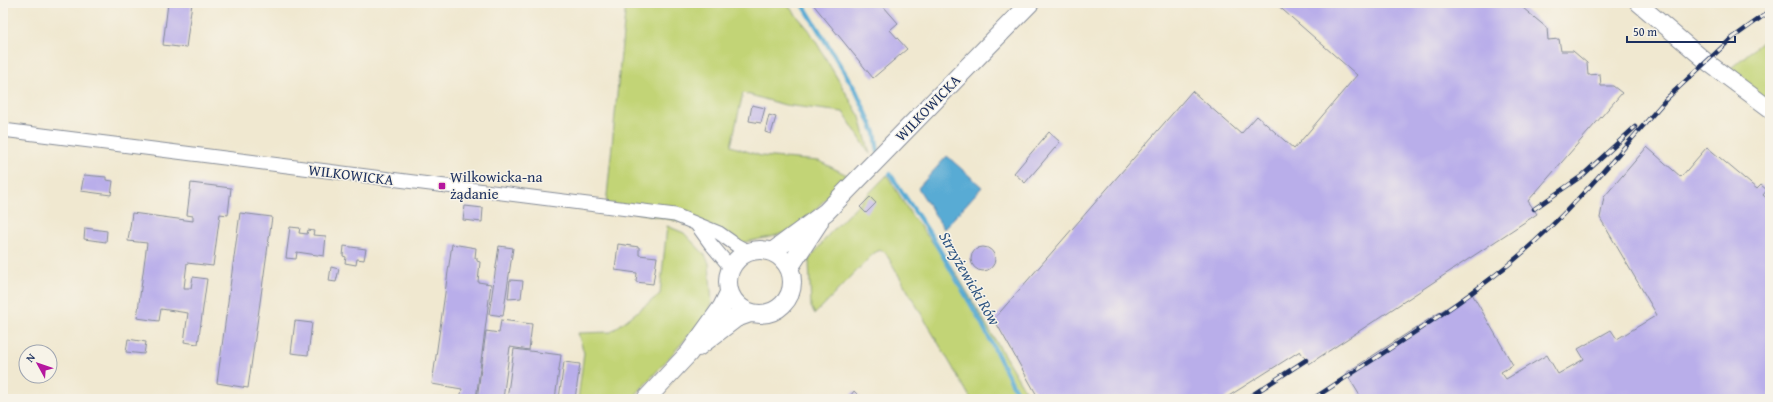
<svg xmlns="http://www.w3.org/2000/svg" width="1773" height="402" font-family="'Gentium Book Plus',serif">
<style>
.green{fill:#c2d476;stroke:#6e826a}
.water{fill:#59abd4;stroke:#3a6d99}
.lines{fill:none;stroke-linecap:round;stroke-linejoin:round}
.stream{stroke:#59abd4;stroke-width:4.5}
.building{fill:#b9aeea}
.minor-casing{stroke:#868c97;stroke-width:15}
.tertiary-casing{stroke:#868c97;stroke-width:18}
.secondary-casing{stroke:#868c97;stroke-width:20}
.minor{stroke:#fff;stroke-width:13}
.tertiary{stroke:#fff;stroke-width:16}
.secondary{stroke:#fff;stroke-width:18}
.rail-casing{stroke:#1b2f5e;stroke-width:4.5}
.rail{stroke:#f7f3e8;stroke-width:3;stroke-dasharray:9;stroke-linecap:butt}
.poi-dot{fill:#b5179e;stroke:#f7f3e8;stroke-width:1.5}
.labels{text-anchor:middle;stroke-width:3;stroke-linejoin:round;paint-order:stroke}
.street-label{font-size:15px;fill:#1b2f5e;stroke:#f7f3e8}
.poi-label{font-size:15px;fill:#1b2f5e;stroke:#f7f3e8;text-anchor:start}
.water-label{font-size:16px;font-style:italic;fill:#2e5481;stroke:#f7f3e8}
</style>
<rect width="100%" height="100%" fill="#f7f3e8"/>
<filter id="ink" filterUnits="userSpaceOnUse"><feTurbulence type="fractalNoise" baseFrequency=".025" numOctaves="2"/><feDisplacementMap in="SourceGraphic" scale="8" xChannelSelector="R" yChannelSelector="G"/><feConvolveMatrix kernelMatrix="1 2 1 2 8 2 1 2 1" color-interpolation-filters="sRGB"/></filter>
<filter id="wash" filterUnits="userSpaceOnUse"><feTurbulence type="fractalNoise" baseFrequency=".012" numOctaves="4" result="noise"/><feDisplacementMap in="SourceGraphic" scale="16" xChannelSelector="R" yChannelSelector="G"/><feGaussianBlur stdDeviation="0.9" result="paint"/><feColorMatrix in="noise" values="0 0 0 0 0 0 0 0 0 0 0 0 0 0 0 0 0 1.4 0 .05"/><feComposite in="paint" operator="in"/></filter>
<g filter="url(#wash)">
<rect width="100%" height="100%" fill="#f0e8d0"/>
<path class="green" d="M626 3H786L809 30 860 117 870 154 843 112 785 105 743 93 731 146 761 156 819 161 847 175C830 193 804 227 781 234 766 239 750 240 736 245L697 225 606 206Z
M1770 35V109L1724 74Z
M887 175 912 216 956 273 1030 399H971L885 252 879 250 873 254 815 314 811 307 809 260 829 234Z
M667 226 684 233 705 255 709 263 712 304 708 314 632 399H578L584 353 578 333 611 332 660 294Z"/>
<path class="water" d="M947 156 982 187 944 229 918 188Z"/>
<g class="lines">
<path class="stream" d="M802 3 856 91 875 133 878 152
M890 174 932 237 980 320 1020 399"/>
</g>
<g id="blocks">
<path class="building" d="M168 3H192L186 48 163 45Z
M812 3H887V4L884 7 898 23 890 30 907 49 873 78Z
M1275 3H1517L1547 28 1548 40 1559 39 1561 51H1573L1587 63 1588 75 1600 74 1601 86H1613L1622 93 1528 201 1537 214 1309 364 1300 351 1224 399H1039L994 319 1192 91 1241 134 1257 116 1294 149 1357 75Z
M752 105 765 108 761 123 749 121Z
M769 115 776 117 771 134 765 132Z
M1049 132 1060 142 1025 183 1014 173Z
M1647 147 1681 177 1707 147 1757 189 1761 185 1767 190 1763 195 1770 201V399H1362L1346 373 1471 292 1513 365 1501 372 1506 379 1547 355 1558 374 1584 359 1578 349 1611 330 1617 339 1657 315 1600 218 1604 197Z
M84 175 106 177V180L113 181 111 195 81 191Z
M191 183 231 188 228 215 220 214 213 266 187 263 184 288H191L193 277 207 279 198 344 184 342 188 313 161 309 159 321 137 318 147 243 128 241 132 213 193 221V216L187 215Z
M870 197 876 203 866 213 860 207Z
M465 206 483 208 482 222 463 220Z
M240 213 272 217 248 388 217 383Z
M290 227 300 228 299 233 307 234 308 230 314 231 313 235 326 236 324 256 297 252 296 259 286 258Z
M85 228 107 231 106 242 84 239Z
M452 244 476 248 475 258H477V261L480 262 478 282 491 284 476 399H460L462 389 432 384Z
M618 244 639 247V255L657 257 653 284 636 282 637 273 615 270Z
M344 246 366 249 364 260 357 259 356 265 345 263 346 257 343 256Z
M499 246 513 248 503 316 489 314Z
M971 259a12 12 0 1 1 24 0a12 12 0 1 1-24 0Z
M331 267 339 269 336 282 329 281Z
M510 280 523 281 521 298 508 299Z
M501 320 532 324 529 350 510 347 503 399H477L486 331 499 333Z
M295 321 312 323 308 355 291 353Z
M128 339 146 342 144 354 126 352Z
M514 349 561 355 555 399H507Z
M564 362 580 364 575 399H559Z
M854 391 862 399H848Z"/>
</g>
</g>
<g filter="url(#ink)">
<use href="#blocks" fill-opacity="0" stroke="#868c97" stroke-width="1"/>
<g class="lines">
<defs>
<path id="minor" d="M3 130 675 215 719 233 736 245 749 252
M697 225 710 243 731 268"/>
<path id="tertiary" d="M1638 3 1707 62 1770 109"/>
<path id="secondary" d="M728 282a32 32 0 1 1 64 0a32 32 0 1 1-64 0Z
M772 252 826 212 1030 3
M789 268 819 222
M698 347 736 318 750 313
M646 399 689 353 722 307 729 293"/>
</defs>
<use href="#minor" class="minor-casing"/>
<use href="#tertiary" class="tertiary-casing"/>
<use href="#secondary" class="secondary-casing"/>
<use href="#minor" class="minor"/>
<use href="#tertiary" class="tertiary"/>
<use href="#secondary" class="secondary"/>
<defs>
<path id="rail" d="M1665 100 1731 39 1770 11
M1534 209 1583 175 1635 127
M1246 399 1306 360
M1313 399C1379 355 1447 314 1508 265 1568 216 1618 154 1669 96"/>
</defs>
<use href="#rail" class="rail-casing"/>
<use href="#rail" class="rail"/>
</g>
</g>
<rect class="poi-dot" x="438" y="182" width="8" height="8" rx="2"/>
<g class="labels">
<g class="street-label">
<text transform="translate(928 108) rotate(-46)" y="5">WILKOWICKA</text>
<text transform="translate(351 175) rotate(7)" y="5">WILKOWICKA</text>
</g>
<g class="poi-label">
<text x="450" y="182">Wilkowicka-na<tspan x="450" dy="17">żądanie</tspan></text>
</g>
<g class="water-label">
<text transform="translate(970 278) rotate(60)" y="6">Strzyżewicki Rów</text>
</g>
</g>
<rect width="1773" height="402" fill="none" stroke="#f7f3e8" stroke-width="16"/>
<g transform="translate(38 364) rotate(310)"><circle r="19" fill="#f7f3e8" stroke="#9fa5b1"/>
<path d="M0-3L7 15L0 10L-7 15Z" fill="#b5179e"/>
<text y="-6" font-size="11" font-weight="bold" text-anchor="middle" fill="#1b2f5e">N</text>
</g>
<path d="M1627 36v6h108v-6" fill="none" stroke="#1b2f5e" stroke-width="2"/>
<text x="1633" y="36" font-size="12" fill="#1b2f5e" stroke="#f7f3e8" stroke-width="3" paint-order="stroke">50 m</text>
</svg>
